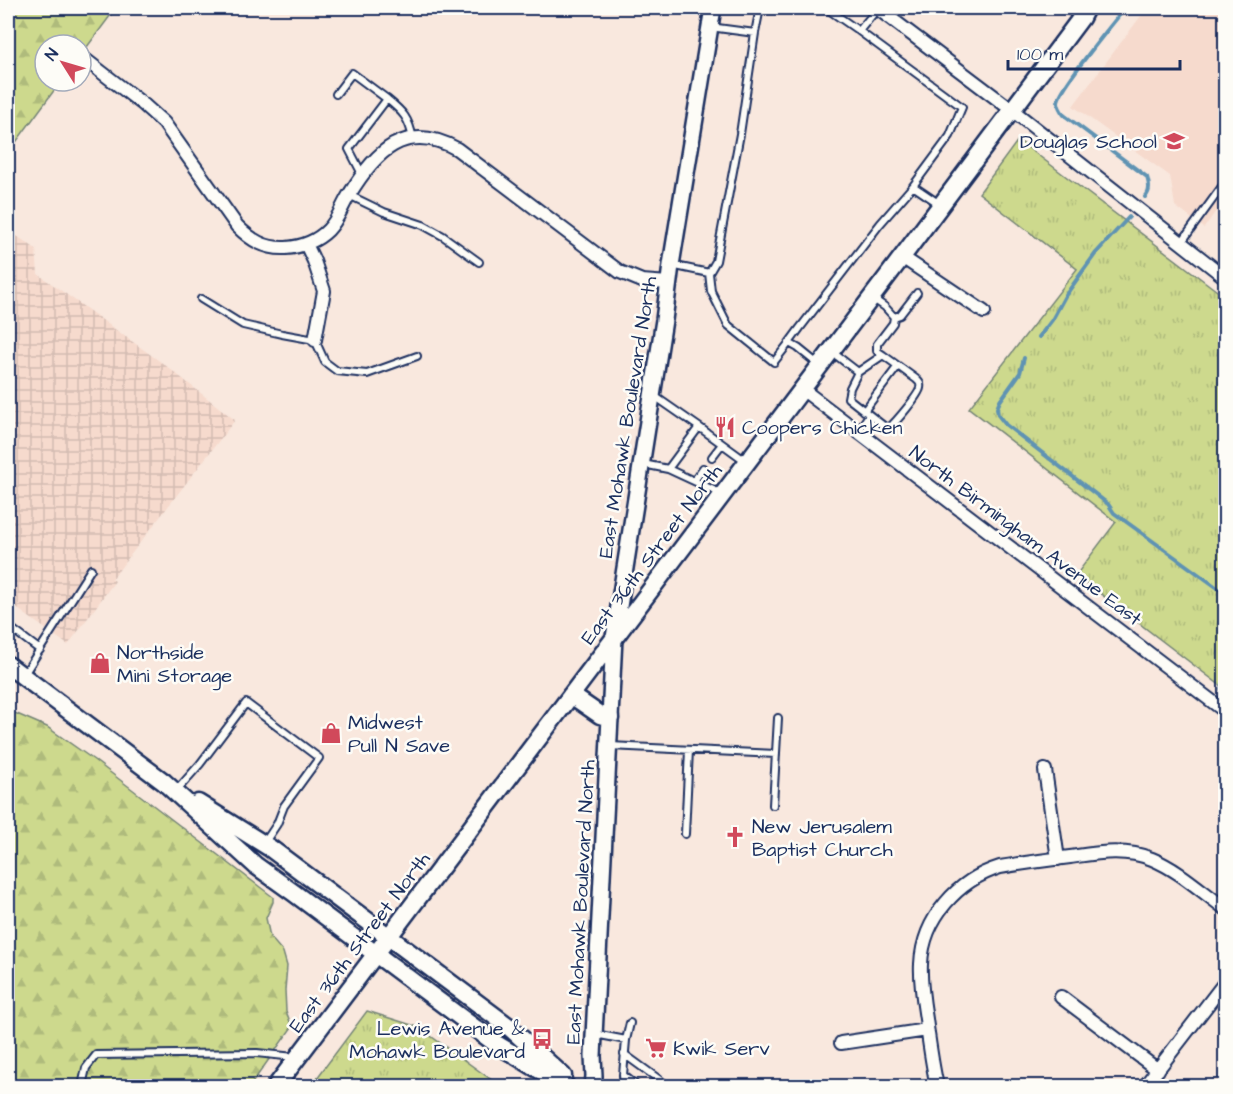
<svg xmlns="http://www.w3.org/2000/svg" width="1233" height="1094" font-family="'Architects Daughter',sans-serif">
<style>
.built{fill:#f6dacd}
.industrial{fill:url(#industrial-grid)}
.grass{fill:url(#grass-tufts);stroke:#748476;stroke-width:1.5}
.forest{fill:url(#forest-firs);stroke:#748476;stroke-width:1.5}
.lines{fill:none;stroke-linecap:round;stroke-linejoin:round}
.stream{stroke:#5f93b3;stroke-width:4}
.service-casing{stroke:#1b2f5e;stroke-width:10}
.minor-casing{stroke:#1b2f5e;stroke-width:16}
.tertiary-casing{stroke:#1b2f5e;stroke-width:20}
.secondary-casing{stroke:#1b2f5e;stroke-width:21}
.service{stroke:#fdfcf7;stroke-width:6}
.minor{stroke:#fdfcf7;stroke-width:12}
.tertiary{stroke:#fdfcf7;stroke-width:15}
.secondary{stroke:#fdfcf7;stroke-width:16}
.labels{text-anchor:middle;stroke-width:5;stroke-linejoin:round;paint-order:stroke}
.poi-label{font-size:20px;fill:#1b2f5e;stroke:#fdfcf7;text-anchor:start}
.street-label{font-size:20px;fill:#1b2f5e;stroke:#fdfcf7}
</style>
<defs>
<pattern id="industrial-grid" width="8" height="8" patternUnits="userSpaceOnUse" patternTransform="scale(1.5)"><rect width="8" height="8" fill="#f6dacd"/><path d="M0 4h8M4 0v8" fill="none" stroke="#d2bbb2"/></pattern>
<pattern id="grass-tufts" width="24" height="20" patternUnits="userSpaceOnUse" patternTransform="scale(1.5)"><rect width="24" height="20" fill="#cdd98d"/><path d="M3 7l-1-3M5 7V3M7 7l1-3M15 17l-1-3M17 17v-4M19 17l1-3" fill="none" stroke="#afbb7c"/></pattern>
<pattern id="forest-firs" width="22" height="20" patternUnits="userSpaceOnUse" patternTransform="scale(1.5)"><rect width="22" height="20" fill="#cdd98d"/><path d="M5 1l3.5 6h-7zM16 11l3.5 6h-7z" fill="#afbb7c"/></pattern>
</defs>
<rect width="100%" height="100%" fill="#f9e8de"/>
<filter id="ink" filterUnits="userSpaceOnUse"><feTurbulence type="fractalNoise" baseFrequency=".0167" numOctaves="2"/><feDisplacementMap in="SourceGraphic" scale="12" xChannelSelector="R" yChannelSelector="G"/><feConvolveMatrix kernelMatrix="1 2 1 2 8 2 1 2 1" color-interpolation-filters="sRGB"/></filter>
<g filter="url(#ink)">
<path class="built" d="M1147 8H1225V198L1204 228 1175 206 1170 176 1073 106Z"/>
<path class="industrial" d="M8 230 36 249 38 274 165 365 235 420 112 579 115 581 68 645 8 602Z"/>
<path class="grass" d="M1018 140 1225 297V689L1076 575 1116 522 969 408 1077 269 979 193Z
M367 1011 418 1027 500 1086H311Z"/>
<path class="forest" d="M8 8H116L81 55V45H45V81H61L8 153Z
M10 711 47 727 94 760 273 897V902L266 918 270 937 283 952 287 966 285 990 286 1011 292 1027 250 1086H8V712Z"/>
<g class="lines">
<path class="stream" d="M1125 8C1114 22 1058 89 1058 102 1058 107 1061 111 1064 115L1147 177C1149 184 1151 191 1145 197
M1039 337 1052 320 1065 296 1080 275 1096 253 1129 217
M1024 358 1020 373 1000 401 997 408 998 415 1006 425 1094 493 1108 504 1114 513 1226 594
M1226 680C1220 687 1220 690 1226 696"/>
<defs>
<path id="service" d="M826 8 859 31 878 8
M1065 8 1080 17
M859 31 962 107 950 136 913 186 941 205
M755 33 760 8
M336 94 352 73 387 99
M362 174 349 149 387 99C403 112 409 118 413 139
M349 195 384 212 423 225 443 236 479 262
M1181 243 1226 181
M671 265 709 273 716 261 740 134 755 33 710 27
M1218 271 1226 263
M709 273 711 291 728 325 774 362 789 343
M872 298 885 307 894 317
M201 299 243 325 282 334 315 340 325 362 337 371 367 374 417 356
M832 352 858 372
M883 355 916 379C919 382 921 383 920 388 919 395 895 423 889 428L885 427 848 398 850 388 858 372Z
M883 355 877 351V344L893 323 894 317 900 315 917 293
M819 365 798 348 789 343 800 328 880 224 913 186
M653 395 699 427
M864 411 898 366
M858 431 869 415
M712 457 722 444
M643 464 668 469 699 427 747 462
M668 469 722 494
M694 481 703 468
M8 626 40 650
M23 676 91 569
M610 746 776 754
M177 790 200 764 246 703 319 758 284 806 277 824 265 842
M773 805 778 718
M685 834 689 750
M595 1034 626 1040 630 1023
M626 1040 623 1075 637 1086
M624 1054 668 1086
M623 1075 624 1086
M82 1086 86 1068 96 1055 257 1053 294 1057"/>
<path id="minor" d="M877 8 1012 110 1226 278
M82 57 144 105 164 123 237 226C251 240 265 249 286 248 301 247 317 241 328 230 338 220 342 206 349 195 375 152 405 120 457 149L620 272 642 281 668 283
M306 244 314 261 324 291 315 340
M902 257 984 312
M802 389 1226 712
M1045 770 1058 859
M1061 997 1158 1070
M841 1043 927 1030
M937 1086C932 1064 929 1041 926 1019 923 1000 920 982 921 964 923 918 958 880 1000 867 1023 863 1046 860 1070 857 1098 853 1125 848 1152 859 1179 870 1202 892 1226 909
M1145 1086 1226 981"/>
<path id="tertiary" d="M593 1086 594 1076 593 1056 614 638 664 320 671 265 713 8"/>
<path id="secondary" d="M8 665 164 782 255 865 294 893 495 1043 566 1086
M571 695 600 715 610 718
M198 803 270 848 508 1026 563 1076
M276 1086 902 257 1081 18 1086 8"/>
</defs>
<use href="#service" class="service-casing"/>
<use href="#minor" class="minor-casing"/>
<use href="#tertiary" class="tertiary-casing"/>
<use href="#secondary" class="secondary-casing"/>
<use href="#service" class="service"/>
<use href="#minor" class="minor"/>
<use href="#tertiary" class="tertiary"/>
<use href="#secondary" class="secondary"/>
</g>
</g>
<defs>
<symbol id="school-bare" viewBox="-9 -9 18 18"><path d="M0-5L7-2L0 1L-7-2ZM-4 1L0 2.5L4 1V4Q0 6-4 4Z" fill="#d1495b" stroke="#fdfcf7" stroke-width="2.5" paint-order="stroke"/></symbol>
<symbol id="restaurant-bare" viewBox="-9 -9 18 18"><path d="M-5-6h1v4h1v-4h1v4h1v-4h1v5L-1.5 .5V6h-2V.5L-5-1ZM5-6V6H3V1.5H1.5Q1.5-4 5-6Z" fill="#d1495b" stroke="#fdfcf7" stroke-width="2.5" paint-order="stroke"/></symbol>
<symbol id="shop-bare" viewBox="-9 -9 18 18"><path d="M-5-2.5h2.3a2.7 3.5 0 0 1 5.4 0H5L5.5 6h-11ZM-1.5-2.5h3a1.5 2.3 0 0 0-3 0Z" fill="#d1495b" stroke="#fdfcf7" stroke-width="2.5" paint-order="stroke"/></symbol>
<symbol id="church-bare" viewBox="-9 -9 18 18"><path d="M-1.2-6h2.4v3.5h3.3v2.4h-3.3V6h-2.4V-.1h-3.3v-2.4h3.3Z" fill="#d1495b" stroke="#fdfcf7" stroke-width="2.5" paint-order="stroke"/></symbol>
<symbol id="bus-bare" viewBox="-9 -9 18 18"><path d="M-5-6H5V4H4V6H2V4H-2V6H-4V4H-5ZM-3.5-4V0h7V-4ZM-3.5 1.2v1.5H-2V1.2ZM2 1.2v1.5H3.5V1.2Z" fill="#d1495b" stroke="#fdfcf7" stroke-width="2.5" paint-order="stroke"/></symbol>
<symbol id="supermarket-bare" viewBox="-9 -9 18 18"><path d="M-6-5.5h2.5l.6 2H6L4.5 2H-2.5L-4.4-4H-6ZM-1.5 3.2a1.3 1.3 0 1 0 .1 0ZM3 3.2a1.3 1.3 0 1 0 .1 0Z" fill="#d1495b" stroke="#fdfcf7" stroke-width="2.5" paint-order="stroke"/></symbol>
</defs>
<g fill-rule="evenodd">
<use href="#school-bare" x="1159" y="126" width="30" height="30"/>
<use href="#restaurant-bare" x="710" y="412" width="30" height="30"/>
<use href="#shop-bare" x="85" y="648" width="30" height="30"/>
<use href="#shop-bare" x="316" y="718" width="30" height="30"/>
<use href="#church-bare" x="720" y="822" width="30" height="30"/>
<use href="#bus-bare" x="527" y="1024" width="30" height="30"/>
<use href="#supermarket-bare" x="641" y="1033" width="30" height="30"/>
</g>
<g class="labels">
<g class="poi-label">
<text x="1157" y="148" text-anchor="end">Douglas School</text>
<text x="742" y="434">Coopers Chicken</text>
<text x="117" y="659">Northside<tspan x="117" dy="23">Mini Storage</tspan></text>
<text x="348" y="729">Midwest<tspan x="348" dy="23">Pull N Save</tspan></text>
<text x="752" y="833">New Jerusalem<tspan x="752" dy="23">Baptist Church</tspan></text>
<text x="525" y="1035" text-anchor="end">Lewis Avenue &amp;<tspan x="525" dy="23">Mohawk Boulevard</tspan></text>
<text x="673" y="1055">Kwik Serv</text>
</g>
<g class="street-label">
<text transform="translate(627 417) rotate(-81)" y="7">East Mohawk Boulevard North</text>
<text transform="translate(1026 535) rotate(37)" y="7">North Birmingham Avenue East</text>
<text transform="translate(651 554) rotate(-53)" y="7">East 36th Street North</text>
<text transform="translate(580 902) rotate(-87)" y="7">East Mohawk Boulevard North</text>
<text transform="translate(359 942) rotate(-53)" y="7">East 36th Street North</text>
</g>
</g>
<rect width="1233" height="1094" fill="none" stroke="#fdfcf7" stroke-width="30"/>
<rect x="15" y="15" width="1203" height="1064" fill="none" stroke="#1b2f5e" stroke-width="2" filter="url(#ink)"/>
<g transform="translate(63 63) rotate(307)"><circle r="28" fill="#fdfcf7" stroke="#a3aaba" stroke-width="1.5"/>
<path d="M0-4.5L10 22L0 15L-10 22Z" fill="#d1495b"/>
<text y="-9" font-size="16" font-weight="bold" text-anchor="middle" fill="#1b2f5e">N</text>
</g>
<path d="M1008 60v9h172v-9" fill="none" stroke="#1b2f5e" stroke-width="3"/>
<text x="1017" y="60" font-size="18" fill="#1b2f5e" stroke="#fdfcf7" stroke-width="4.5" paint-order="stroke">100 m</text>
</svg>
